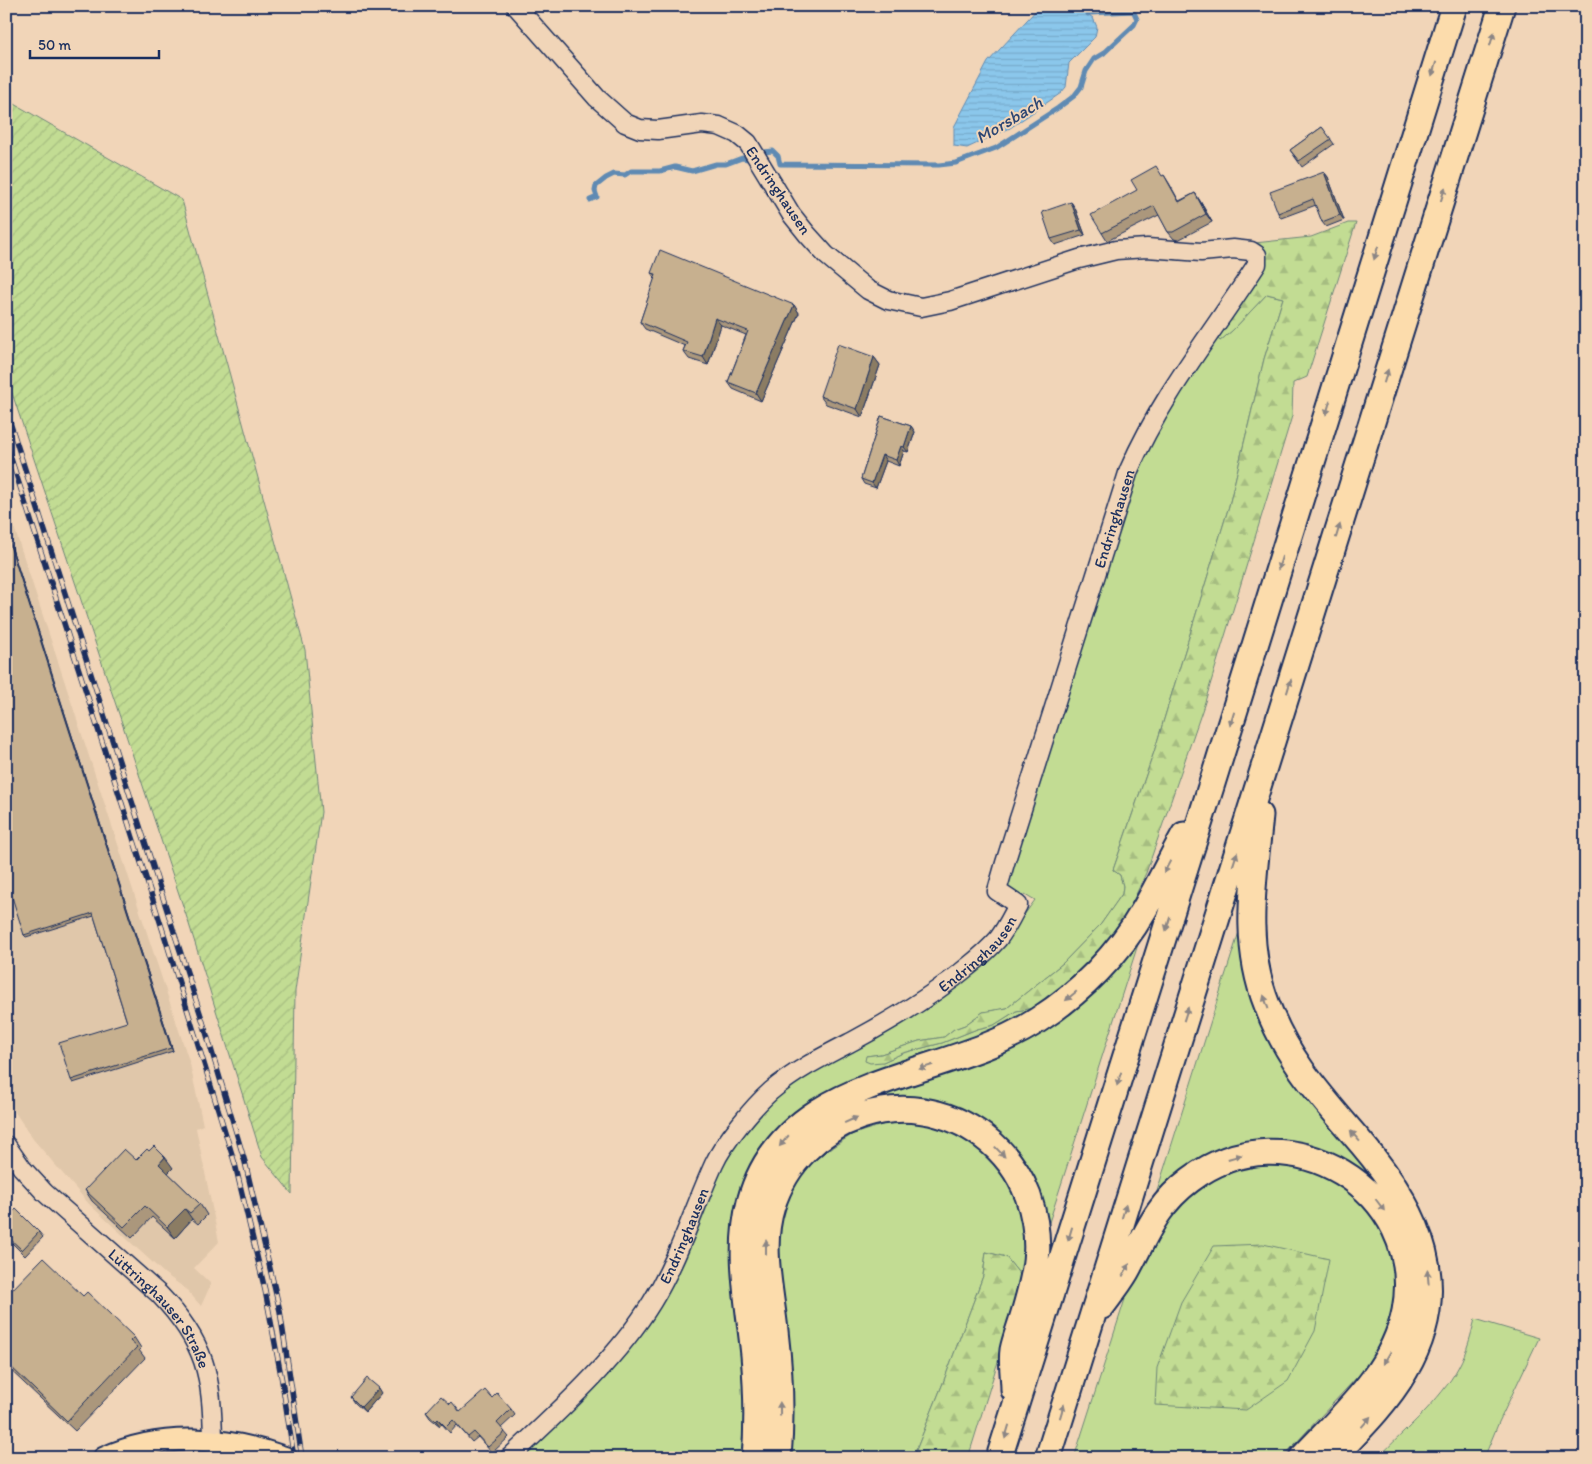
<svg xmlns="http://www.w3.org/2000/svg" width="1592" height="1464" font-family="Itim,sans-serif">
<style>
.built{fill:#e0c7aa}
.green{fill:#c2dc93;stroke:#6e8678}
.forest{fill:url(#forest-firs);stroke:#6e8678}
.garden{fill:url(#garden-furrows);stroke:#6e8678}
.water{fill:url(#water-rules);stroke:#5e8ab3}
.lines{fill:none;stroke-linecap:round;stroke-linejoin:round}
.stream{stroke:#5e8ab3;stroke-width:5}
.minor-casing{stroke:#1b2f5e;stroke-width:21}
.major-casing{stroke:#1b2f5e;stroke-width:25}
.highway-casing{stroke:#1b2f5e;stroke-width:29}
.minor{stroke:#f1d5b8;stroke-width:18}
.major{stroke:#fcdcac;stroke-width:21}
.highway{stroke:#fcdcac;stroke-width:25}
.rail-casing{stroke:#1b2f5e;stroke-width:5.5}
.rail{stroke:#f1d5b8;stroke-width:4;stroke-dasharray:11;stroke-linecap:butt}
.wall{fill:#ab977b;stroke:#1b2f5e}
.shaded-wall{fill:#8b7b64;stroke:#1b2f5e}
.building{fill:#c7b08f;stroke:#1b2f5e}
.oneway{fill:#8c8685}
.labels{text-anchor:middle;stroke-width:4;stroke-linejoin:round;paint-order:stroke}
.street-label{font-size:16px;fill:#1b2f5e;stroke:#f1d5b8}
.water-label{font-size:18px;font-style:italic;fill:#2c4673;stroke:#f1d5b8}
</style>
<defs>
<pattern id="forest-firs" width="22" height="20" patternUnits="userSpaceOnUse" patternTransform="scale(1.25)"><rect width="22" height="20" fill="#c2dc93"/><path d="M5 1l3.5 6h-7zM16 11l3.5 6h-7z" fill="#a6bd81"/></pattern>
<pattern id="garden-furrows" width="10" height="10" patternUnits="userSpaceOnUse" patternTransform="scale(1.25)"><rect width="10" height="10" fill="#c2dc93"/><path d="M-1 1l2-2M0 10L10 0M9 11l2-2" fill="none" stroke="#a6bd81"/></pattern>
<pattern id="water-rules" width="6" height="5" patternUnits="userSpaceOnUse" patternTransform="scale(1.25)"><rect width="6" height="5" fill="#8bc7eb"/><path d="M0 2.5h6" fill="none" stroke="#77abcc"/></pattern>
</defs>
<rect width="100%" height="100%" fill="#f1d5b8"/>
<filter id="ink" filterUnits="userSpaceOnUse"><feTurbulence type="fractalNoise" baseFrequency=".02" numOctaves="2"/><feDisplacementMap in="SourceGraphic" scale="10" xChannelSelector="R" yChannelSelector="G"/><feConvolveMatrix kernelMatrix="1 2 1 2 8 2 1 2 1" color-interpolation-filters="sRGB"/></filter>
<g filter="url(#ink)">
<path class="built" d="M6 503 190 1064 203 1125 196 1128 219 1242 194 1268 211 1284 201 1306 186 1289 165 1274 89 1204 33 1139 6 1099Z"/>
<path class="green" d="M1267 294 1283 298 1264 359 1229 506 1154 752 1113 870 1120 875 1123 886 1122 894 1101 924 1063 963 1007 1008 983 1012 965 1025 954 1029 944 1037 919 1041 881 1054 866 1056 883 1062 903 1053 942 1043 977 1029 994 1025 1016 1011 1039 1007 1006 1028 791 1120 748 1392 744 1458H516L612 1364 742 1133 774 1097 1019 922 1035 900 1025 894 1019 897 1008 891 1007 881 1133 471 1214 334 1220 341 1233 330Z
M1244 916C1246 965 1257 1011 1282 1053 1308 1098 1347 1133 1379 1175 1425 1236 1436 1308 1393 1375 1373 1406 1346 1431 1321 1458H1312C1345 1423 1386 1387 1403 1342 1412 1318 1416 1293 1413 1268 1402 1172 1295 1118 1209 1159 1186 1170 1169 1188 1152 1207Z
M1137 936 1140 938 1045 1235C1041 1210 1033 1186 1020 1164 1007 1144 987 1128 966 1118 959 1114 951 1109 943 1106 906 1093 855 1105 824 1126 799 1143 778 1167 768 1195 749 1250 766 1308 771 1364 774 1395 774 1426 771 1458H762C765 1425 765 1392 762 1359 757 1311 747 1261 756 1213 780 1089 926 1091 1014 1042 1064 1015 1101 980 1137 936Z
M898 1123C910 1123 923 1123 935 1127 980 1140 1013 1180 1024 1224 1026 1230 1028 1236 1029 1242 1029 1252 1024 1266 1021 1276L1006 1257 986 1252 983 1276 943 1383 913 1458H786L776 1223 792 1186 812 1163 825 1152 853 1134 885 1124Z
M1271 1158 1349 1184 1390 1236 1396 1282 1392 1316 1389 1329 1372 1361 1282 1458H1074L1135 1268 1159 1224 1208 1175Z
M1475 1319 1539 1338 1499 1422 1484 1458H1378C1405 1429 1440 1402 1459 1366 1467 1351 1471 1335 1475 1319Z"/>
<path class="forest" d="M1348 223H1356L1307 377 1293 383 1292 416 1204 705 1146 873 1125 918 1100 954 1039 1007 1016 1011 994 1025 977 1029 942 1043 903 1053 883 1062 870 1063 865 1061 866 1056 881 1054 919 1041 944 1037 954 1029 965 1025 983 1012 1007 1008 1063 963 1101 924 1122 894 1123 886 1120 875 1113 870 1154 752 1229 506 1264 359 1283 298 1267 294 1233 330 1220 341 1214 334 1265 265 1245 244 1311 237Z
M1263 1244 1329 1259 1315 1331 1288 1381 1246 1410 1155 1405 1157 1368 1181 1302 1214 1246Z
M986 1252 1006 1257 1021 1276 1013 1313 968 1458H913L943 1383 983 1276Z"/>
<path class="garden" d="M6 99 182 200 305 650 321 812 295 991 292 1194 262 1157 189 924 6 375Z"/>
<path class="water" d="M1040 6H1077L1093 18 1097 27 1095 37 1069 63 1066 87 1061 93 1010 128 967 148 954 146V127L988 62Z"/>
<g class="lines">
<path class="stream" d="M1088 14 1091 13 1133 11
M764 152 773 151 778 156 780 164 939 165 956 163 996 148 1058 108 1074 96 1081 87 1086 71 1094 59 1104 53 1134 25 1137 19 1131 6
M590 200 597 197 595 191 596 186 606 178 614 174 625 175 631 171H660L675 167 692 171 716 164H726L742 158 748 159"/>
<defs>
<g id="minor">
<path id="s1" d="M6 1145 22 1168 45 1193 159 1294C206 1343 212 1376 213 1441"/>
<path id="s2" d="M509 1458C558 1412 617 1359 652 1302 679 1258 693 1210 714 1164 724 1142 753 1107 771 1091 796 1070 824 1056 853 1041 894 1019 934 995 970 965 980 957 990 948 998 939 1006 929 1012 916 1018 905L997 891 1005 863 1129 470C1161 396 1213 332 1257 264V255L1251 251 1233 249 1201 252 1147 248 1116 250 1079 259 950 301 921 307 888 300 868 290 826 255 807 234 791 214 748 143 737 134 719 126 702 124 658 130 640 129 625 123 597 98 516 6"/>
</g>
<path id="major" d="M104 1458C162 1431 227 1437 286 1458"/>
<path id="highway" d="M1260 815C1254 880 1242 942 1267 1005 1288 1062 1324 1099 1362 1144 1420 1212 1454 1287 1405 1371 1386 1404 1358 1431 1332 1458
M1102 1306C1110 1295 1119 1284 1126 1272 1146 1236 1155 1206 1190 1180 1286 1106 1428 1190 1405 1311 1393 1372 1342 1415 1302 1458
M755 1458C758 1424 757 1389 754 1355 749 1305 737 1252 750 1202 785 1072 944 1082 1038 1020 1080 993 1119 954 1144 910 1158 886 1170 860 1184 835
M778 1458C782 1415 780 1374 775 1331 771 1290 759 1247 772 1206 800 1117 908 1079 984 1137 1004 1152 1019 1172 1028 1196 1044 1244 1036 1274 1022 1320 1019 1330 1015 1340 1013 1350 1011 1362 1014 1377 1014 1390
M999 1458 1214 777 1454 6
M1048 1458 1502 6"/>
</defs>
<use href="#minor" class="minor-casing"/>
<use href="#major" class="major-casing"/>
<use href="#highway" class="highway-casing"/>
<use href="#minor" class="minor"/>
<use href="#major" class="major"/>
<use href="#highway" class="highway"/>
<defs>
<path id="rail" d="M6 410 203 1022 245 1162 280 1311 302 1458
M6 443 163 931 235 1164 265 1290 282 1381 294 1458"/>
</defs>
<use href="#rail" class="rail-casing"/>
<use href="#rail" class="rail"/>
</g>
<path class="wall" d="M1322 127 1334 144 1302 167 1290 150Z
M1324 172 1328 177 1344 220 1326 227 1322 222 1316 205 1281 218 1278 213Z
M1164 175 1169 183 1179 201 1195 193 1200 201 1212 222 1178 240 1174 239 1168 232 1159 215 1107 241 1102 233Z
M1071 202 1075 208 1085 235 1055 245 1051 239Z
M651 273 794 305 799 313 761 401 733 389 728 382 746 335 721 325 708 365 689 359 683 351 685 346 645 329 640 322 655 278Z
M874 357 880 365 862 417 826 404 820 396Z
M881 416 911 426 915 432 908 452 904 451 899 466 886 461 876 488 864 484 861 479Z
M6 530 173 1051 73 1083 71 1080 127 1022 94 916 26 937 24 935Z
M149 1151 173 1168 168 1173 200 1204 207 1215 198 1224 192 1219 175 1238 152 1217 132 1238 92 1201 85 1190 136 1160Z
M6 1219 39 1232 43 1237 25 1256 6 1237Z
M6 1296H83L134 1337 141 1348 139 1350 145 1358 75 1431 6 1366Z
M382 1393 365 1412 355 1403 351 1397Z
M450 1404 460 1412 511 1409 515 1415 501 1428 509 1437 492 1453 478 1437 472 1442 457 1425 450 1433 442 1424 440 1426 430 1418 426 1412Z"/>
<path class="shaded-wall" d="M1324 172 1328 177 1344 220 1340 215Z
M1195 193 1200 201 1212 222 1206 214Z
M1071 202 1075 208 1085 235 1081 230Z
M794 305 799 313 761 401 756 393Z
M715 318 721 325 708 365 703 357Z
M874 357 880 365 862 417 857 409Z
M911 426 915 432 908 452 904 447Z
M901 446 904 451 899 466 896 460Z
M882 455 886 461 876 488 872 483Z
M6 530 173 1051 171 1048 6 533Z
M165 1157 173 1168 166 1175 159 1164Z
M185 1209 192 1219 175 1238 167 1227Z
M379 1388 382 1393 365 1412 361 1407Z
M438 1419 442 1424 440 1426 436 1421Z"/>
<path class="building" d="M1322 127 1331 139 1299 161 1290 150Z
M1156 166 1162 176 1164 175 1179 202 1195 193 1206 214 1173 232H1168L1154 206 1102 233 1091 215 1137 190 1131 180Z
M1324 172 1340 215 1322 222 1313 199 1278 213 1270 192Z
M1071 202 1081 230 1051 239 1042 212Z
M660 250 794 305 756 393 728 382 748 331 715 318 703 357 683 351 687 342 640 322 656 274 651 273Z
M838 344 874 357 857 409 820 396Z
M881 416 911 426 904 447 901 446 896 460 882 455 872 483 861 479Z
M6 533 171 1048 71 1080 59 1043 127 1022 93 913 24 935 6 878Z
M154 1146 165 1157 159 1164 200 1204 190 1213 185 1209 167 1227 145 1206 124 1227 85 1190 124 1149 136 1160 147 1149 149 1151Z
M16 1209 39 1232 22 1250 6 1235V1219Z
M43 1258 83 1296 87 1292 134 1337 130 1341 137 1347 67 1421 6 1362V1296Z
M367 1378 379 1388 361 1407 351 1397Z
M485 1390 492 1398 497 1393 511 1409 497 1423 505 1432 488 1447 474 1432 468 1437 453 1420 446 1427 438 1419 436 1421 426 1412 441 1396 450 1404 452 1402 460 1412Z"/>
<defs><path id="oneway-solid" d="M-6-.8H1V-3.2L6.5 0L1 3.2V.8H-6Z" transform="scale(1.25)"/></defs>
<g class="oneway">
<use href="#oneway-solid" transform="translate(1492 39) rotate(-73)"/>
<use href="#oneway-solid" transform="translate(1434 69) rotate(107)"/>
<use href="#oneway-solid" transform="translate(1443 194) rotate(-73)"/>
<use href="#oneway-solid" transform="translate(1376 253) rotate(107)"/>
<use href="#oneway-solid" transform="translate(1386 376) rotate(-73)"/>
<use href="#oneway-solid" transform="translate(1328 408) rotate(107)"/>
<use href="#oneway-solid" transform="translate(1338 531) rotate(-73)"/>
<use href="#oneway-solid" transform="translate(1280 563) rotate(107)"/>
<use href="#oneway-solid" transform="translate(1289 686) rotate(-73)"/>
<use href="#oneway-solid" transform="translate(1232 719) rotate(107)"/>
<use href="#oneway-solid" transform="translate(1235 859) rotate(-72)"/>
<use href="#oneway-solid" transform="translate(1167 867) rotate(118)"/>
<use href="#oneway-solid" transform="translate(1168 924) rotate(107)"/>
<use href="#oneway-solid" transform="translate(1071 996) rotate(140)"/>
<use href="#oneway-solid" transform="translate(1266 1002) rotate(-109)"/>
<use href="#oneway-solid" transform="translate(1186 1014) rotate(-72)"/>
<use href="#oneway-solid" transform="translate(926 1067) rotate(163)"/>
<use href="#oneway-solid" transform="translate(1119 1079) rotate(107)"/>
<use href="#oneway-solid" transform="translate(851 1120) rotate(-24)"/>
<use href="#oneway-solid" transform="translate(1355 1136) rotate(-131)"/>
<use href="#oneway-solid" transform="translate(784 1141) rotate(130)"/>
<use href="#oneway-solid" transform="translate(1000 1152) rotate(46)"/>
<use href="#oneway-solid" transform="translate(1235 1157) rotate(-16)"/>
<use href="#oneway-solid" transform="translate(1380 1205) rotate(53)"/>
<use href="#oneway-solid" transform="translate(1124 1211) rotate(-73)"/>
<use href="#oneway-solid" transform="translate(1070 1234) rotate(107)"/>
<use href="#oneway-solid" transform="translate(766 1247) rotate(-90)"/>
<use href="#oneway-solid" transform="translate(1126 1270) rotate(-61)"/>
<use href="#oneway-solid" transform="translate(1428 1277) rotate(-95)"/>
<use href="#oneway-solid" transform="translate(1387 1358) rotate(120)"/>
<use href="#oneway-solid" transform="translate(780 1409) rotate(-91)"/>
<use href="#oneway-solid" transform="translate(1062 1411) rotate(-73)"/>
<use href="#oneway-solid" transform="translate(1366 1422) rotate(-49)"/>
<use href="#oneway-solid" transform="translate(1007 1432) rotate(107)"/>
</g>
</g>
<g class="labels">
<g class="street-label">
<text transform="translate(779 190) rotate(56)" y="6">Endringhausen</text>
<text dy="6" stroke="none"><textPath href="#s2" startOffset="1186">Endringhausen</textPath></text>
<text dy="6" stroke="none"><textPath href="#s2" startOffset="706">Endringhausen</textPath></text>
<text dy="6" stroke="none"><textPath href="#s2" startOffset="286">Endringhausen</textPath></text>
<text dy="6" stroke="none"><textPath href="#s1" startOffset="226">Lüttringhauser Straße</textPath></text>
</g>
<g class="water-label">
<text transform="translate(1009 120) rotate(-31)" y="6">Morsbach</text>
</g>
</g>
<rect width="1592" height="1464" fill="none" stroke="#f1d5b8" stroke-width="25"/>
<rect x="12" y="12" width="1567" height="1439" fill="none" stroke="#1b2f5e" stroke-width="2" filter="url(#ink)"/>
<path d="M30 50v8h129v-8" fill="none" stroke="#1b2f5e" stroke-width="2.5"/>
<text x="38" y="50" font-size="15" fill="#1b2f5e" stroke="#f1d5b8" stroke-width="4" paint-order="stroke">50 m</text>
</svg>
